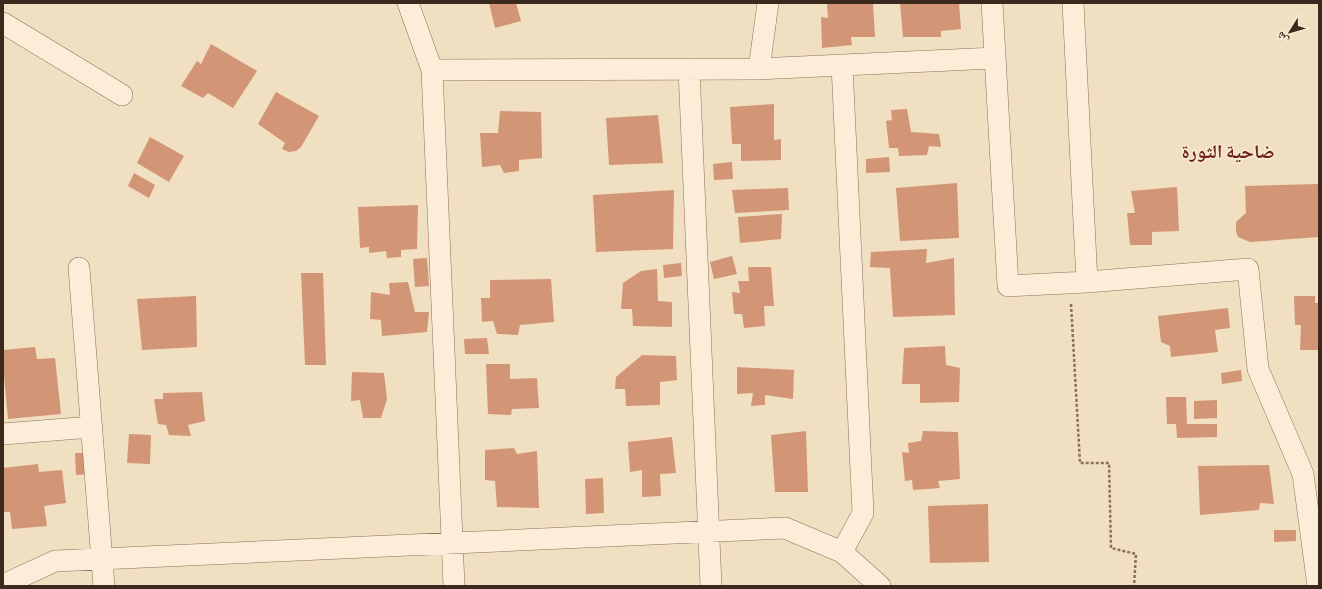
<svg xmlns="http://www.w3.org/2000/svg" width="1322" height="589" font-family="'Zilla Slab','Noto Naskh Arabic',serif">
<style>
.building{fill:#d29576}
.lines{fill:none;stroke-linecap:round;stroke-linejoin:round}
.minor-casing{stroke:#8d7058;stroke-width:22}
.path{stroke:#8d7058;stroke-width:2.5;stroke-dasharray:3 2;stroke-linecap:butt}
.minor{stroke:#fbedd7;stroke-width:21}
.labels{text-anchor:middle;stroke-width:3;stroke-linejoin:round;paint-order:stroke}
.district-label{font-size:19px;font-weight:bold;fill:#6b2419;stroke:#f8ead3}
</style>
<rect width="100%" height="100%" fill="#f1dfc2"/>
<path class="building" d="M489 3H516L521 21 495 28Z
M827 3H873L875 37H851L852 45 822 48 821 17 828 18Z
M900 3 919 4V3H959L961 29 941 31V37H903Z
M211 44 257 71 233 108 208 93 203 98 181 86 197 61 201 64Z
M276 92 319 116 301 147 296 151 289 152 282 149 285 143 258 124Z
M774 104V140L781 139V160L741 161V144H732L730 107Z
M907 109 911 132 939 134 941 147 929 146 927 155 899 156 898 148H889L886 121 892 120 891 110Z
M500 111 541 112 542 158 519 160V171L504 173 500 165 482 167 480 133H498Z
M658 115 663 163 609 165 606 118Z
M150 137 184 156 169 182 137 163Z
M889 157 890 172 866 173V159Z
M732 162 733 179 714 180 713 164Z
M134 173 155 185 149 198 128 186Z
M957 183 959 238 900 241 896 188Z
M1319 184V237L1250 242 1238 237 1236 232V222L1246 213 1245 186Z
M1177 187 1179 231 1152 232V245H1130L1127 213H1135L1131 191Z
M788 188 789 210 735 213 732 190Z
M674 190 673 249 596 252 593 195Z
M418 205 417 249 401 250V257L387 258 386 251 369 253V247L360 248 358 207Z
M782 214 781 239 740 243 738 217Z
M927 249 926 263 954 258 955 315 893 317 890 268 870 267 871 252Z
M732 256 737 274 714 279 710 262Z
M427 258 429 286 415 287 413 259Z
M681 263 682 276 664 278 663 265Z
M748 267H771L774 306H764L765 326 744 328 742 314H734L732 292 740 293 738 281H749Z
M657 269 658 301 672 302V327L633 326 632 309H621L623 283 641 271Z
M301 273H323L326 365H305Z
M551 279 554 322 520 325 518 335 497 334 493 321 482 322 481 298H490V280Z
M408 282 415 312H429L427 332 382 336 381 320 370 319 371 292 390 295 389 283Z
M196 296 197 347 142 350 137 299Z
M1294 296H1315V303H1319V350H1300L1301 325H1295Z
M1228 308 1230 328 1215 330 1218 352 1171 357 1170 346 1161 342 1158 316Z
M487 338 489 354H465L464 339Z
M945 346 946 365 960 368 959 402 920 403V384H902L904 348Z
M35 347 37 359 55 358 61 414 8 419 3 365V350Z
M642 355 676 356 677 380 660 382V405L626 406 625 389H615L616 377Z
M486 364H510V379L537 378 539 408 512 409 511 415 488 414Z
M737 367 794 370 793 399 765 395V405L751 406 753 393 737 394Z
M1241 370 1242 381 1222 384 1221 373Z
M352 372 384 373 387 399 381 418H363L360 400 351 401Z
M202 392 205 421 188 425 191 436 169 435 166 425 158 424 154 399H163V393Z
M1166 397H1186L1187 424H1217V437L1177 438 1176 424H1167Z
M1217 400V418L1194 419V401Z
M806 431 808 492H775L771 435Z
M923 431 958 432 960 479 938 481 940 488 913 490 912 480 905 481 902 452 909 453 908 443 921 441Z
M129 434 151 435 150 464 127 463Z
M672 437 676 473 660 474 661 496 642 497V470L630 472 628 442Z
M514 448 517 454 537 451 539 508 497 507 495 481 485 480V450Z
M75 453H89L90 474 76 475Z
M38 464 39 472 62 470 66 503 44 506 47 526 12 529 10 512H3V468Z
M1269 465 1274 504 1260 503 1259 510 1200 515 1198 466Z
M603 478 604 513 586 514 585 479Z
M988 504 989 562 930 563 928 506Z
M1274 530H1296V541L1274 542Z"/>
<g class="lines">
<defs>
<path id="minor" d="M408 3 432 70 759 69 995 58
M992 3 1008 286 1087 282 1073 3
M3 23 122 95
M689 69 711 586
M759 69 768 3
M432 70 454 586
M79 268 104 586
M1087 282 1248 269 1258 369 1303 474 1318 586
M3 434 92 427
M842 552 863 513 842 65
M3 585 55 561 785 528 842 552 880 586"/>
</defs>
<use href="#minor" class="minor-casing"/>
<path class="path" d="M1071 304 1080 463H1109L1111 548 1136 554 1134 586"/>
<use href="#minor" class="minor"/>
</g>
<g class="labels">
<g class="district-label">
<text x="1228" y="158">ضاحية الثورة</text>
</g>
</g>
<rect width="1322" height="589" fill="none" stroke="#3b291d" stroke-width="8"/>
<g transform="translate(1290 32) rotate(233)" stroke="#f8ead3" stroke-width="3" paint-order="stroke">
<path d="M0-3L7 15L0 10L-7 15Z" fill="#3b291d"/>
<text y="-6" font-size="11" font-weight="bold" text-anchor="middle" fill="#3b291d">ش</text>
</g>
</svg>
